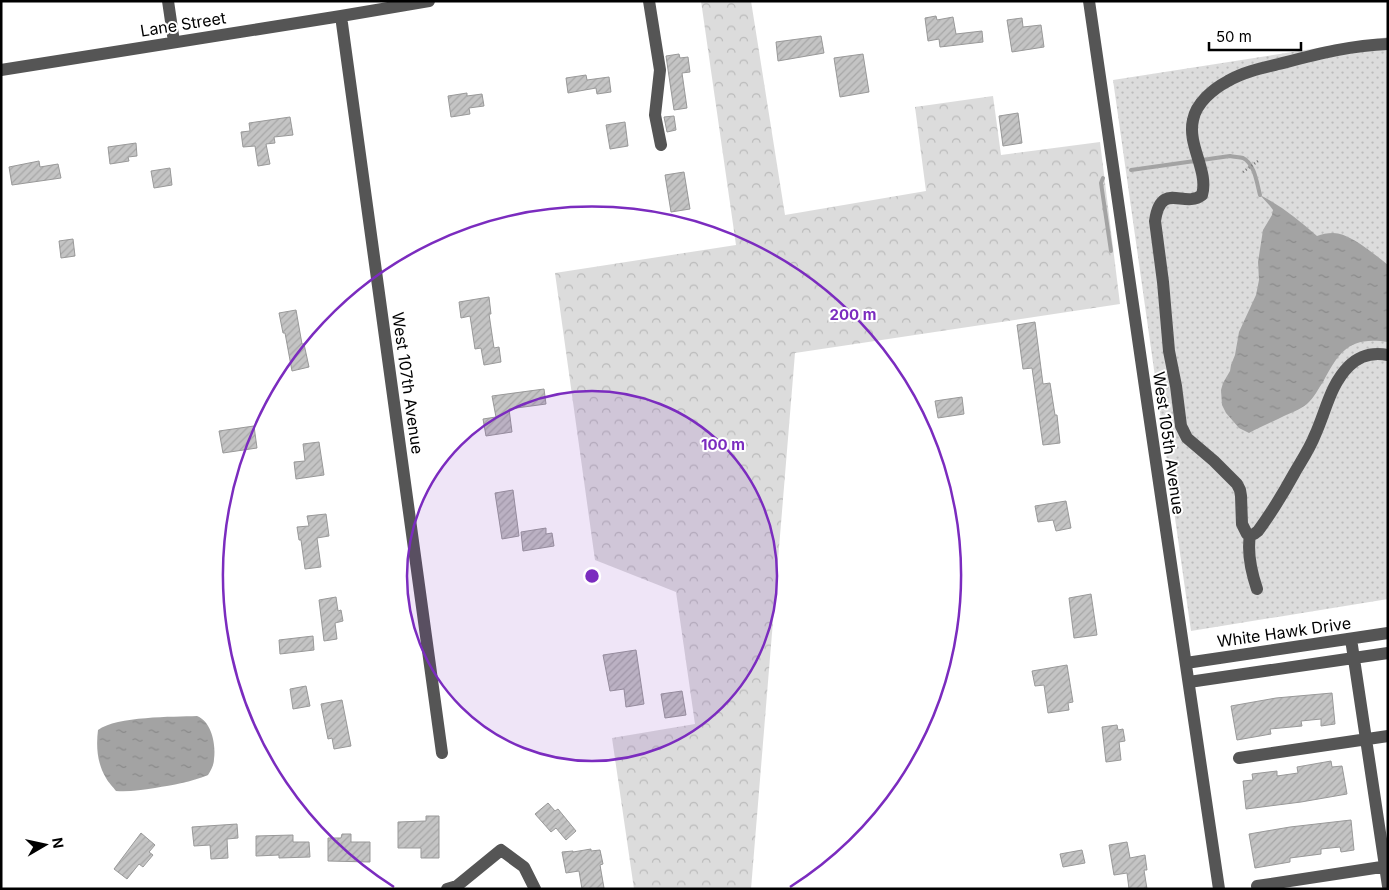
<svg xmlns="http://www.w3.org/2000/svg" width="1389" height="890" font-family="Inter,sans-serif">
<style>
.grass{fill:url(#grass-dots)}
.forest{fill:url(#forest-crowns)}
.water{fill:url(#water-ripples)}
.lines{fill:none;stroke-linecap:round;stroke-linejoin:round}
.stream{stroke:#a3a3a3;stroke-width:4}
.building{fill:url(#building-hatch);stroke:#999}
.path{stroke:#777;stroke-width:2.5;stroke-dasharray:1 2.5;stroke-linecap:butt}
.minor{stroke:#555;stroke-width:12}
.ring{fill:none;stroke:#7b2cbf;stroke-width:2.5}
.labels{text-anchor:middle;stroke-width:4;stroke-linejoin:round;paint-order:stroke}
.street-label{font-size:16px;fill:#000;stroke:#fff}
.centre{fill:#7b2cbf;stroke:#fff;stroke-width:2.5}
.ring-label{font-size:15px;text-anchor:middle;font-weight:bold;fill:#7b2cbf;stroke:#fff;stroke-width:4;stroke-linejoin:round;paint-order:stroke}
</style>
<defs>
<pattern id="grass-dots" width="8" height="8" patternUnits="userSpaceOnUse" patternTransform="scale(1.25)"><rect width="8" height="8" fill="#dcdcdc"/><path d="M2 2h.1M6 6h.1" fill="none" stroke="#bbb" stroke-width="1.8" stroke-linecap="round"/></pattern>
<pattern id="forest-crowns" width="20" height="18" patternUnits="userSpaceOnUse" patternTransform="scale(1.25)"><rect width="20" height="18" fill="#dcdcdc"/><path d="M2 6a3 3 0 1 1 6 0M12 15a3 3 0 1 1 6 0" fill="none" stroke="#bbb"/></pattern>
<pattern id="water-ripples" width="26" height="14" patternUnits="userSpaceOnUse" patternTransform="scale(1.25)"><rect width="26" height="14" fill="#a3a3a3"/><path d="M2 4q2-2 4 0t4 0M15 11q2-2 4 0t4 0" fill="none" stroke="#8b8b8b"/></pattern>
<pattern id="building-hatch" width="6" height="6" patternUnits="userSpaceOnUse" patternTransform="scale(1.25)"><rect width="6" height="6" fill="#c4c4c4"/><path d="M-1 1l2-2M0 6l6-6M5 7l2-2" fill="none" stroke="#a7a7a7"/></pattern>
</defs>
<rect width="100%" height="100%" fill="#fff"/>
<path class="grass" d="M1388 37V599L1191 631 1113 80Z"/>
<path class="forest" d="M701 1H751L785 215 926 191 915 107 993 96 1001 155 1100 142 1120 304 795 353 751 889H634L612 738 695 724 676 592 595 560 555 273 736 245Z"/>
<path class="water" d="M1260 195C1281 206 1299 220 1317 236 1322 234 1327 233 1333 233 1350 233 1374 254 1388 265V342C1350 336 1339 351 1323 382 1318 389 1314 398 1307 404 1301 409 1291 413 1284 416 1272 422 1260 427 1249 433L1239 428 1226 413 1222 405 1221 390 1223 383 1230 371 1231 365 1235 355 1239 332 1256 295 1259 280 1258 262 1263 230 1272 215 1273 210 1270 206Z
M197 716C212 722 216 745 214 759 214 765 211 770 208 775 191 782 173 785 155 788 141 790 129 792 116 791 113 787 108 782 106 778 97 763 96 746 98 730 117 716 173 717 197 716Z"/>
<g class="lines">
<path class="stream" d="M1131 170 1230 156C1234 157 1239 157 1243 158 1255 164 1257 184 1260 195
M1103 178 1101 183 1111 251"/>
</g>
<path class="building" d="M936 16 937 20 953 17 956 34 982 31 983 42 940 47 939 39 928 41 925 18Z
M1022 18 1023 27 1041 25 1044 47 1012 52 1007 20Z
M821 36 824 53 778 61 776 42Z
M679 54 680 58 688 57 690 72 682 73 687 108 674 110 666 56Z
M863 54 869 92 840 97 834 58Z
M586 75 587 80 609 77 611 92 597 94 596 88 568 93 566 78Z
M467 93V96L482 94 484 106 469 108 470 114 451 117 448 96Z
M1018 113 1022 143 1003 146 999 116Z
M674 116 676 130 667 132 664 117Z
M290 117 293 135 274 137 275 143 266 144 270 164 258 166 255 146 243 147 241 132 250 131 249 123Z
M625 122 628 146 610 149 606 125Z
M136 143 137 156 128 157 129 161 110 164 108 147Z
M39 161 40 167 58 164 61 178 12 185 9 167Z
M170 168 172 185 154 188 151 171Z
M684 172 690 209 671 212 665 175Z
M73 239 75 256 61 258 59 241Z
M489 297 491 314H489L494 348 499 347 501 362 484 365 481 348 475 349 470 316 461 318 459 302Z
M296 310 302 344H304L309 367 292 371 285 333H283L279 313Z
M1035 322 1043 384 1050 383 1055 415H1057L1060 443 1043 445 1032 368 1023 369 1017 325Z
M544 389 546 404 509 409 512 432 486 436 483 419 496 417 492 396Z
M962 397 964 414 938 418 935 401Z
M254 426 257 448 223 453 219 431Z
M319 442 324 475 296 479 294 462 305 461 303 444Z
M513 490 519 536 502 539 495 493Z
M1066 501 1071 528 1056 531 1053 520 1038 522 1035 506Z
M326 514 329 536 317 538 321 567 305 569 301 540H299L297 527 309 526 307 516Z
M546 528V534L552 533 554 546 523 551 521 532Z
M1091 594 1097 635 1074 638 1069 598Z
M336 597 338 611 341 610 343 621 335 623 337 639 324 641 319 600Z
M313 636 314 650 280 654 279 640Z
M636 650 644 704 626 707 624 689 610 691 603 655Z
M1067 665 1073 702 1068 703 1069 710 1048 713 1044 685 1035 686 1032 671Z
M306 686 310 706 293 709 290 689Z
M682 691 686 715 665 718 661 694Z
M1332 693 1335 724 1321 726V719L1301 721 1302 726 1270 729 1271 734 1237 740 1231 706 1276 698Z
M342 700 351 746 334 749 332 738 328 739 321 704Z
M1117 725 1118 730 1123 729 1125 741 1119 742 1121 760 1106 762 1102 727Z
M1331 761 1332 767 1342 766 1347 794 1301 802 1246 809 1243 781 1253 780 1252 774 1277 771V776L1298 773 1297 767Z
M548 803 555 811 558 809 576 831 566 840 556 828 551 832 535 814Z
M426 816H439V858H421V848H398V822L426 821Z
M1351 820 1354 850 1341 852 1340 847 1321 849V854L1290 858V862L1255 868 1249 834 1290 827Z
M237 824 238 838 227 839 228 858 211 859 210 845 194 846 192 827Z
M141 833 155 845 149 852 153 855 143 867 139 864 127 879 114 869Z
M342 834H351V842H370V862L328 861V838H341Z
M293 835V842H309L310 857 279 858V855L256 856V836Z
M1127 842 1130 858 1145 855 1147 870H1144L1147 889H1129L1127 873 1114 875 1109 845Z
M591 849V851L600 850 603 864 600 865 604 888 582 889 579 871 566 873 562 852 573 851V852Z
M1082 850 1085 863 1063 867 1060 854Z"/>
<g class="lines">
<path class="path" d="M1243 172 1258 161"/>
<path class="minor" d="M168 1 174 42
M649 1 660 70 655 115 661 145
M1089 1 1148 408 1219 889
M341 16 442 753
M1 70 341 16 429 1
M1250 535 1247 534 1242 524 1241 496 1240 490 1237 484 1214 461 1187 438 1181 426 1176 386 1169 351 1163 282 1155 221C1161 180 1184 209 1202 195 1209 171 1187 145 1193 120 1196 103 1213 89 1228 81 1243 72 1262 68 1279 64 1314 55 1351 45 1388 44
M1250 535 1254 534 1258 531C1272 512 1284 492 1295 472 1302 460 1310 448 1315 435 1326 411 1330 385 1349 366 1360 355 1373 352 1388 355
M1250 535C1247 553 1251 571 1257 589
M1351 639 1388 886
M1186 663 1388 633
M1189 682 1388 653
M1239 758 1388 736
M1257 886 1388 866
M447 889 457 886 501 850 524 867 535 889"/>
</g>
<circle cx="592" cy="576" r="185" fill="#7b2cbf" fill-opacity=".12"/>
<g class="ring">
<circle cx="592" cy="576" r="185"/>
<path d="M394 887A369 369 0 1 1 790 887"/>
</g>
<g class="labels">
<g class="street-label">
<text transform="translate(183 24) rotate(-9)" y="6">Lane Street</text>
<text transform="translate(408 383) rotate(82)" y="6">West 107th Avenue</text>
<text transform="translate(1169 443) rotate(82)" y="6">West 105th Avenue</text>
<text transform="translate(1284 632) rotate(-8)" y="6">White Hawk Drive</text>
</g>
</g>
<circle cx="592" cy="576" r="8" class="centre"/>
<g class="ring-label">
<text x="853" y="320">200 m</text>
<text x="723" y="450">100 m</text>
</g>
<rect width="1389" height="890" fill="none" stroke="#000000" stroke-width="5"/>
<g transform="translate(45 845) rotate(81)" stroke="#ffffff" stroke-width="4" paint-order="stroke">
<path d="M0-4L9 19L0 12L-9 19Z" fill="#000000"/>
<text y="-8" font-size="14" font-weight="bold" text-anchor="middle" fill="#000000">N</text>
</g>
<path d="M1209 42v8h92v-8" fill="none" stroke="#000000" stroke-width="2.5"/>
<text x="1216" y="42" font-size="15" fill="#000000" stroke="#ffffff" stroke-width="4" paint-order="stroke">50 m</text>
</svg>
